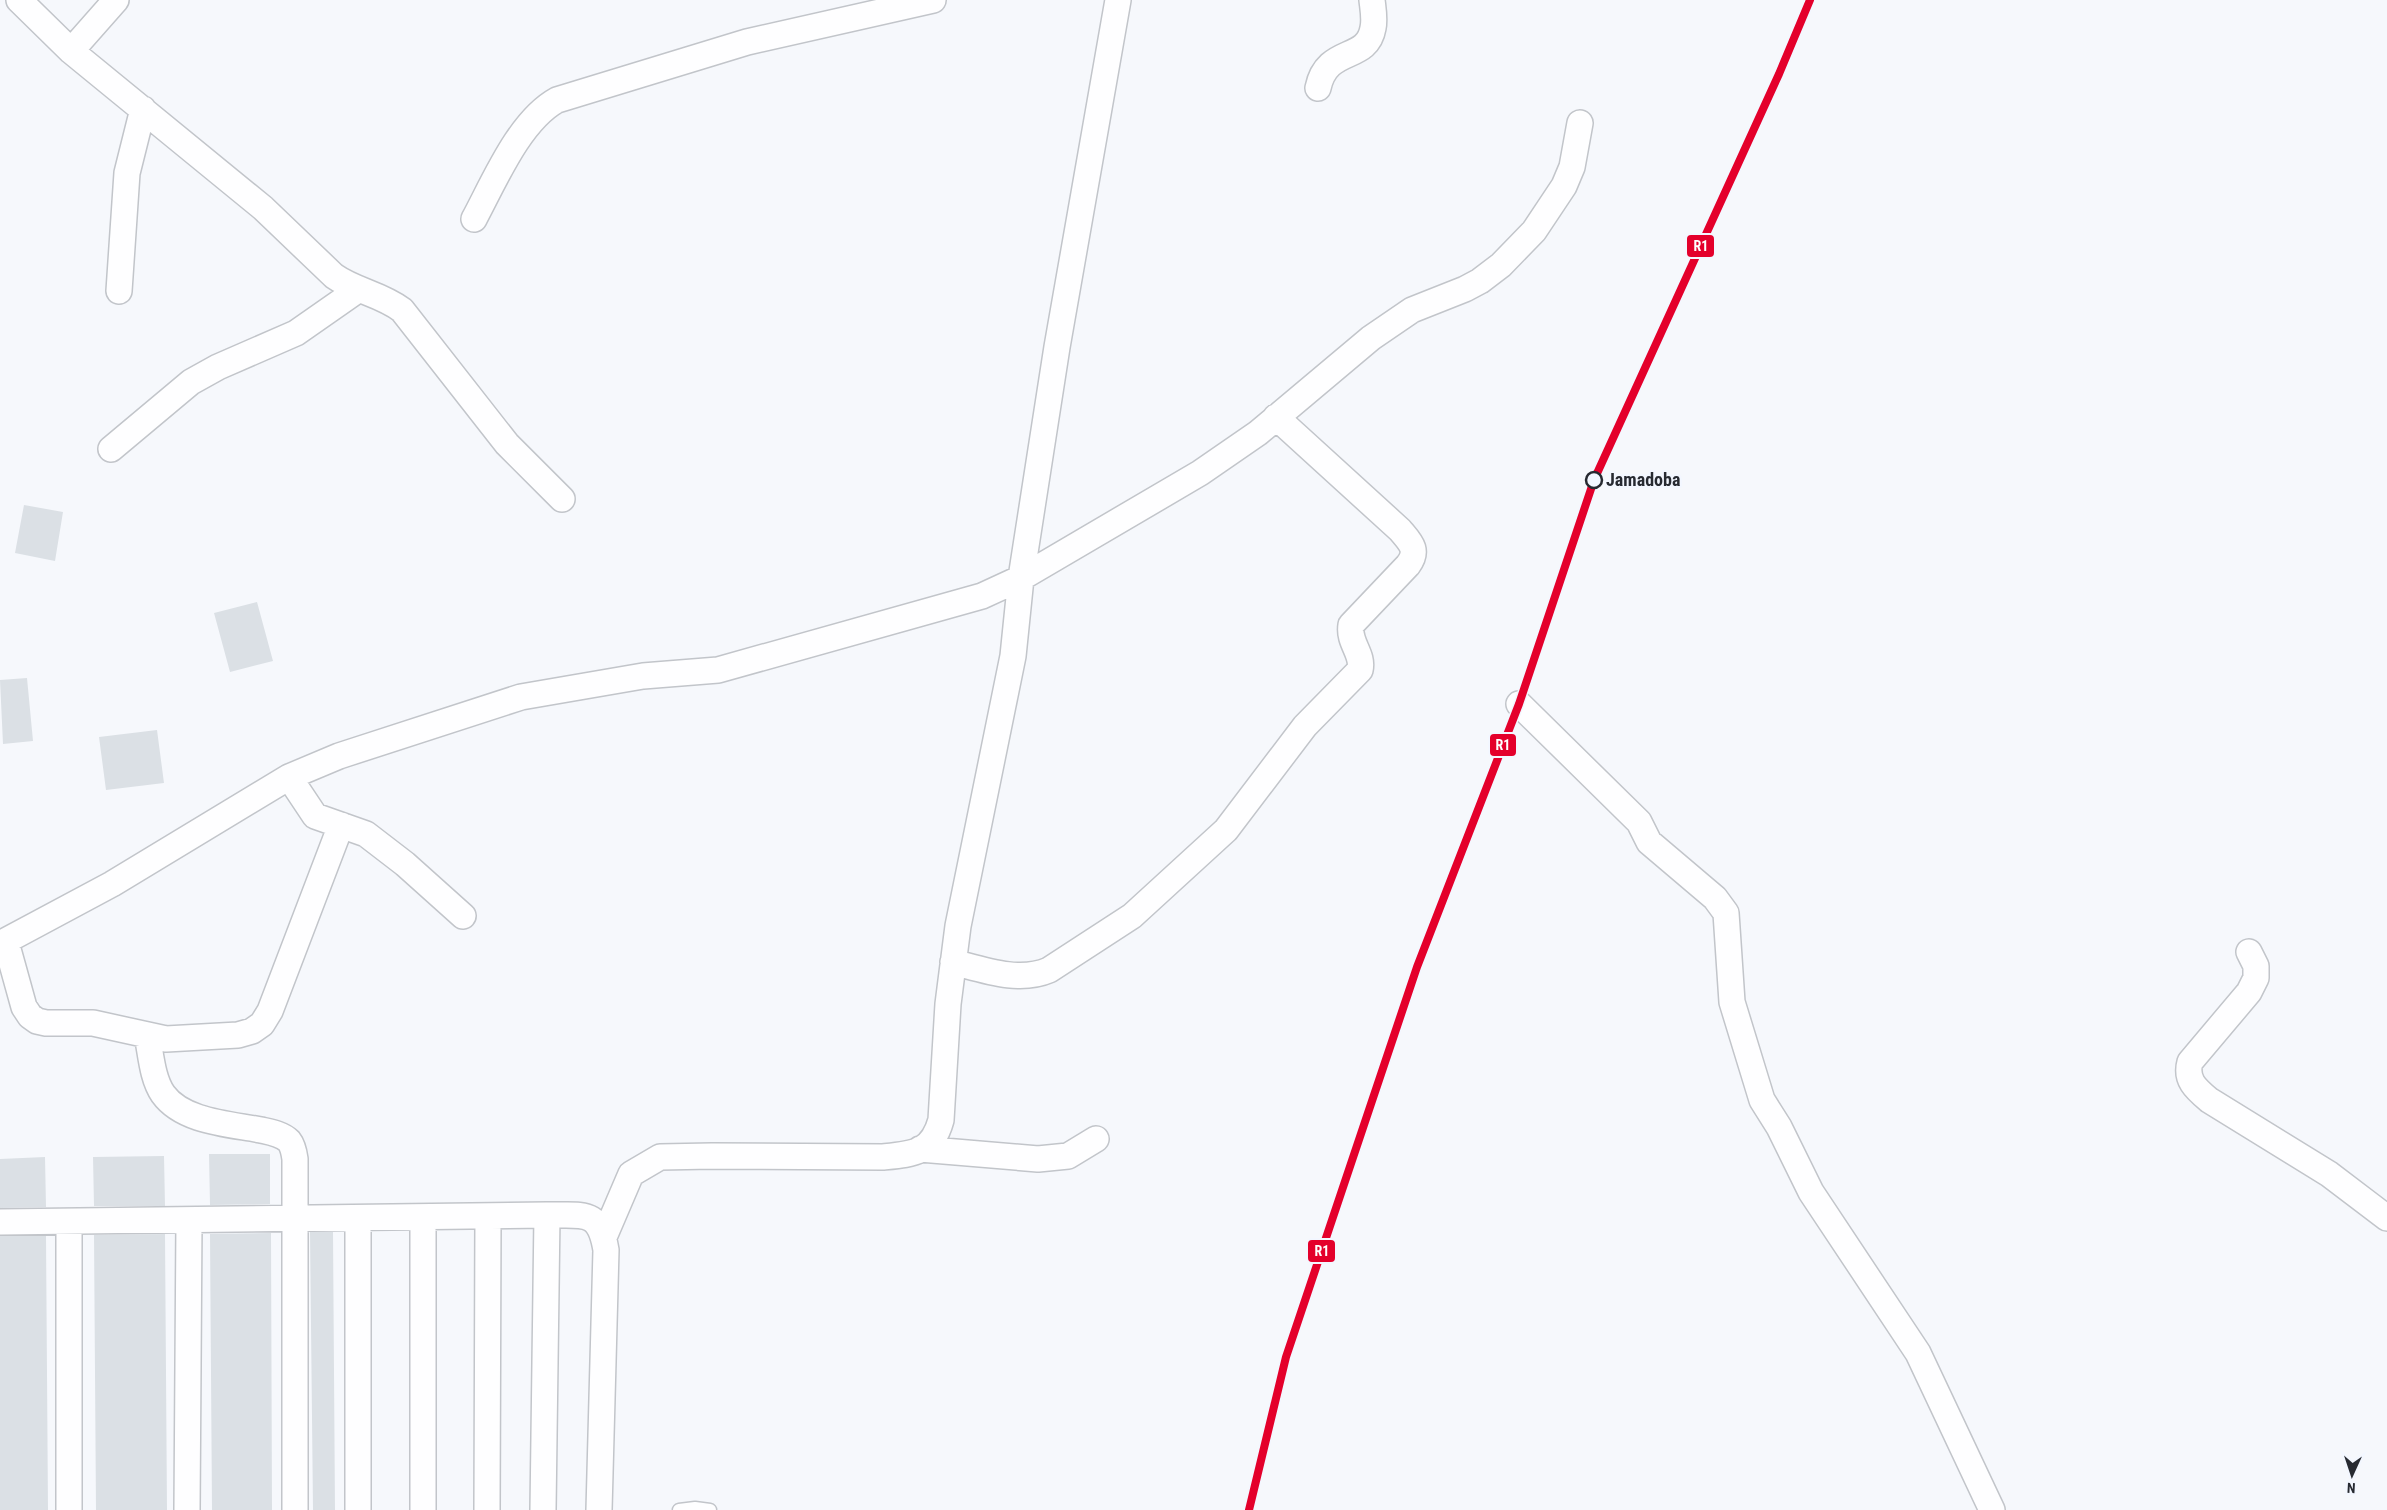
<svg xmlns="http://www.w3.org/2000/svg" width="2387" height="1510" font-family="'Roboto Condensed',sans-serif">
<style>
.building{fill:#dbe0e5}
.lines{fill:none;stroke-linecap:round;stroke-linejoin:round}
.lane-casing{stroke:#c2c5ca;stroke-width:15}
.street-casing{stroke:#c2c5ca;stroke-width:28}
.lane{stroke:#fefeff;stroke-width:12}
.street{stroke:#fefeff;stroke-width:25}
.rail-1-casing{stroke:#f3f7ff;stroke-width:11}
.rail-1{stroke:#e4002b;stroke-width:8}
.stop-dot{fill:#f3f7ff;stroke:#272a31;stroke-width:2.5}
.labels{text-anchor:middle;stroke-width:4.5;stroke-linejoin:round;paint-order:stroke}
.stop-label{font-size:18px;font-weight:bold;fill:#272a31;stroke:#f3f7ff;text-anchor:start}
.line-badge{stroke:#f3f7ff;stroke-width:2}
.badge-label{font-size:14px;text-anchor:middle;font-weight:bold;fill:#fff}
</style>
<rect width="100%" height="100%" fill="#f6f8fc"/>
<path class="building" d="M24 505 63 512 55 561 15 553Z
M257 602 273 661 230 672 214 613Z
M27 678 33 741 3 744 0 680Z
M157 730 164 783 106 790 99 737Z
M209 1154H270V1204L210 1205Z
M164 1156 165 1206H94L93 1157Z
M45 1157 46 1207 0 1208V1159Z
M310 1232H333L335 1510H313Z
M271 1233 272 1510H212L210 1234Z
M165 1234 167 1510H96L94 1235Z
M0 1236H46L48 1510H0Z"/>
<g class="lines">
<defs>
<path id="lane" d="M679 1510 695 1508 710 1510"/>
<path id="street" d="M19 0 71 51 263 208 334 276C355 291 381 294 402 310L507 444 562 499
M71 51 116 0
M1318 88C1327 45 1367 63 1373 28 1375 19 1373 9 1372 0
M474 219C494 182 519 121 557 100L747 42 933 0
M119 291 127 173 143 109
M111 449 191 382 218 367 296 333 359 289
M1519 704 1639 822 1649 842 1715 898 1726 913 1732 1002 1762 1100 1779 1127 1811 1192 1918 1353 1992 1510
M289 777 315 816 366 834 405 864 463 916
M6 942 24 1007 30 1016 37 1021 46 1023H93L166 1039 238 1035 252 1031 262 1024 270 1011 341 825
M0 944 112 884 289 777 339 756 521 697 643 676 718 670 982 596 1021 578 1200 473 1258 433 1371 338 1412 310 1465 289 1480 281 1501 265 1534 231 1564 186 1572 167 1580 123
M2249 952 2256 966V978L2249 992 2190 1062C2185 1080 2196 1089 2209 1100L2329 1174 2387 1218
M953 962C984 970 1019 983 1049 970L1132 916 1226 830 1305 726 1360 670C1364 654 1348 643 1351 625L1408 565C1419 550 1411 543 1400 530L1276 417
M147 1035C151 1054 152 1078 163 1094 183 1122 230 1124 261 1130 270 1132 282 1134 289 1141 293 1146 294 1152 295 1159V1510
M920 1149 1038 1159 1068 1156 1096 1139
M358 1218V1510
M0 1222 547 1215C583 1216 599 1208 606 1250L599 1510
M69 1222V1510
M604 1237 631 1174 660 1157 712 1156 883 1157C914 1154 932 1153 941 1120L948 1004 958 926 1013 656 1021 578 1057 347 1118 0
M187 1510 189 1220
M423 1510V1217
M487 1510 488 1216
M543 1510 547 1215"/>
</defs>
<use href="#lane" class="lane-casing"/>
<use href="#street" class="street-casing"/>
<use href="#lane" class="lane"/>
<use href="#street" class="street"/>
<defs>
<path id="rail-1" d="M1249 1510 1286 1357 1417 967 1519 704 1594 480 1779 74 1810 0"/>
</defs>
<use href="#rail-1" class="rail-1-casing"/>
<use href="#rail-1" class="rail-1"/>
</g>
<circle class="stop-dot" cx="1594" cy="480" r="8"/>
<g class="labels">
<g class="stop-label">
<text x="1606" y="486">Jamadoba</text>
</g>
</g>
<g class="line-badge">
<rect x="1686" y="234" width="29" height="24" rx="5" fill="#e4002b"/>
<rect x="1489" y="733" width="28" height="24" rx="5" fill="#e4002b"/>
<rect x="1307" y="1239" width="29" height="24" rx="5" fill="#e4002b"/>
</g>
<g class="badge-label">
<text x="1701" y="251">R1</text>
<text x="1503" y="750">R1</text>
<text x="1322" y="1256">R1</text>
</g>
<g transform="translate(2352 1475) rotate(183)" stroke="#f3f7ff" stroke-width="4" paint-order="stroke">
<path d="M0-4L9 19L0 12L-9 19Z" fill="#272a31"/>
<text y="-8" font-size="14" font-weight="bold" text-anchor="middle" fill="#272a31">N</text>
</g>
</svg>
